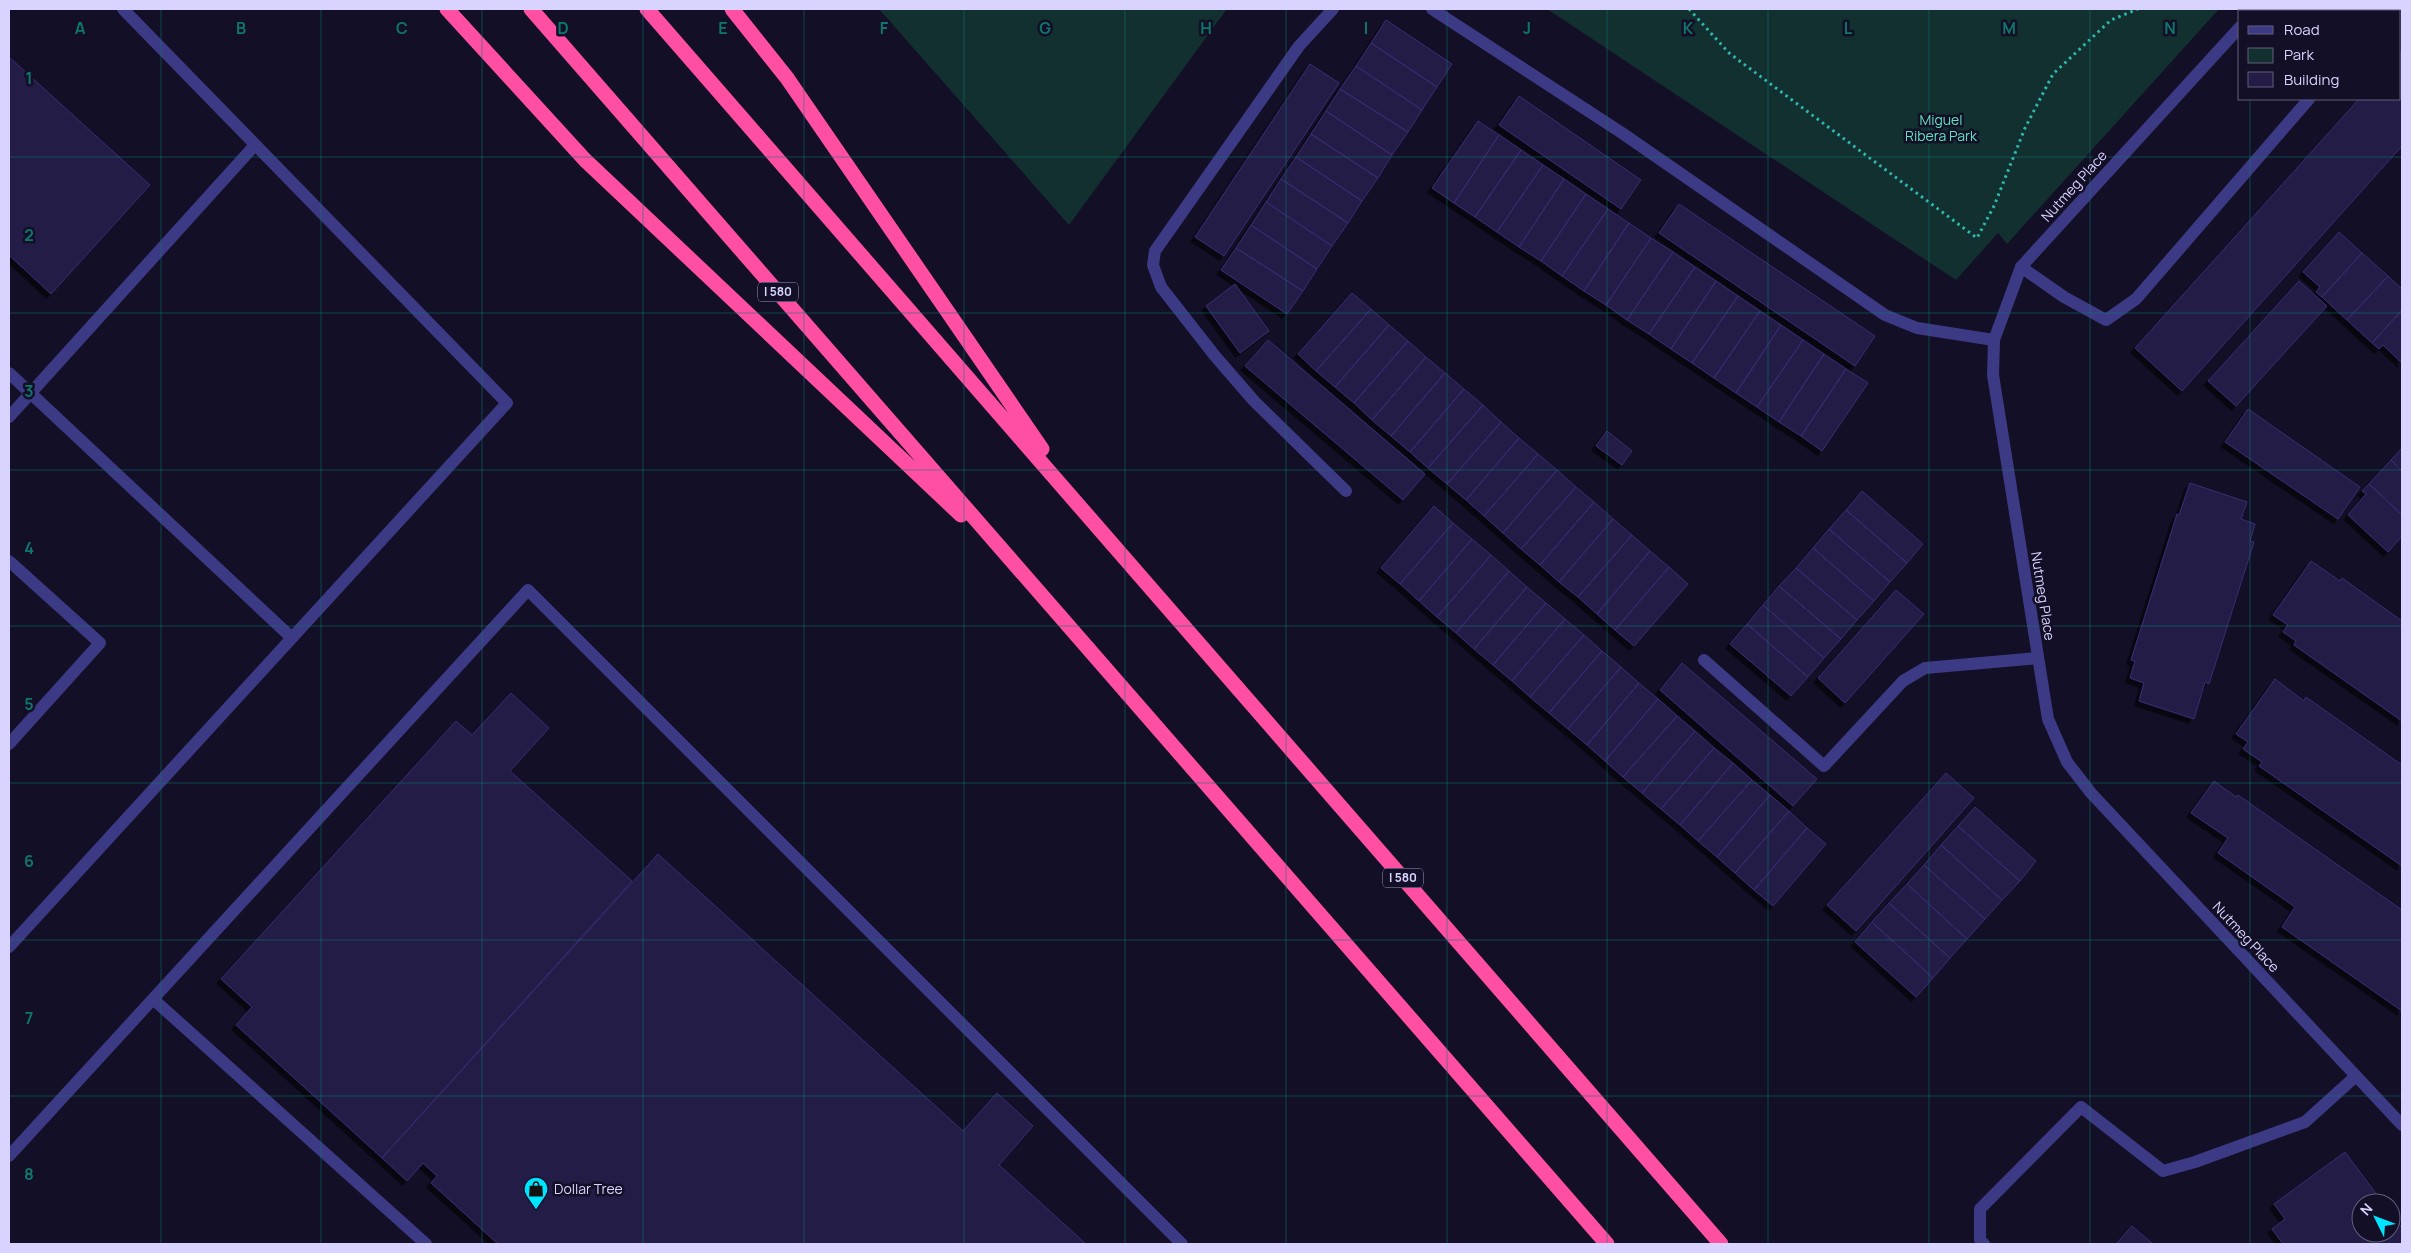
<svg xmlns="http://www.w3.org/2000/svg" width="2411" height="1253" font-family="Manrope,sans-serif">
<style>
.green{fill:#12302f}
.building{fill:#241b47;stroke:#3b2d73;filter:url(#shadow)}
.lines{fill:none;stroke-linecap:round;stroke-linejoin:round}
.path{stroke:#2fb8b0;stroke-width:3;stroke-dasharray:2.5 4;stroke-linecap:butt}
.lane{stroke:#3d3a85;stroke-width:12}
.street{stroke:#3d3a85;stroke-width:12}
.highway{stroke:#ff4fa3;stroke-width:15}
.grid{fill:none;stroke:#0f766e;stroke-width:1;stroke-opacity:0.55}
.labels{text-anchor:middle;stroke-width:5;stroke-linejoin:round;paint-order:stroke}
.shield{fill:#130f26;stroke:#9e99be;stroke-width:1}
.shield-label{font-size:12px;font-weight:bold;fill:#d9d4ff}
.park-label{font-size:14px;fill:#5fe0c0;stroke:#130f26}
.street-label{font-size:14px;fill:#d9d4ff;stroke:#130f26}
.poi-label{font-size:14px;fill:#d9d4ff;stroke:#130f26;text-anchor:start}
.grid-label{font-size:16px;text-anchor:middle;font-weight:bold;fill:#0f766e;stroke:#130f26;stroke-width:5;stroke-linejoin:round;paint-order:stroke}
</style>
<defs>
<filter id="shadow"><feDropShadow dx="-4.5" dy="4.5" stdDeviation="0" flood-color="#0009"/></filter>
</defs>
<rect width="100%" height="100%" fill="#130f26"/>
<path class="green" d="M879 9H1227L1069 225Z
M1547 9H2219L2007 244 1998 233 1956 280Z"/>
<path class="building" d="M1386 20 1452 64 1437 87 1371 43Z
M1371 43 1437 87 1422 110 1356 66Z
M2402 51V146L2182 391 2135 348 2359 99H2400V54Z
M9 57 150 185 51 294 9 255Z
M1310 64 1339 83 1224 256 1195 237Z
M1356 66 1422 110 1408 132 1340 89Z
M1340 89 1408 132 1392 155 1326 111Z
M1519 96 1641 180 1621 209 1499 125Z
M1326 111 1392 155 1378 178 1311 134Z
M1478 121 1499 135 1454 203 1432 188Z
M1311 134 1378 178 1362 201 1296 157Z
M1499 135 1521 150 1475 217 1454 203Z
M1521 150 1543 165 1497 232 1475 217Z
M1296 157 1362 201 1348 223 1281 179Z
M1543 165 1564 179 1519 247 1497 232Z
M1281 179 1348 223 1332 246 1266 202Z
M1564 179 1586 194 1541 261 1519 247Z
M1586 194 1608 209 1562 276 1541 261Z
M1266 202 1332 246 1317 269 1251 225Z
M1679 204 1875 336 1855 366 1659 233Z
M1608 209 1629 223 1584 291 1562 276Z
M1629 223 1651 238 1606 305 1584 291Z
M1251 225 1317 269 1303 291 1236 248Z
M2339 232 2362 253 2322 297 2316 292 2320 287 2303 272Z
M1651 238 1673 252 1627 320 1606 305Z
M1236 248 1303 291 1287 314 1221 270Z
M1673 252 1695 267 1649 334 1627 320Z
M2362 253 2388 276 2347 320 2322 297Z
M1695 267 1716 281 1671 349 1649 334Z
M2388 276 2402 289V310L2372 343 2347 320Z
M1716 281 1738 296 1692 363 1671 349Z
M2299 281 2327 306 2236 406 2208 381Z
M1235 284 1269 331 1240 353 1206 306Z
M1352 293 1371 309 1316 371 1298 354Z
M1738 296 1760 311 1714 378 1692 363Z
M1371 309 1389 325 1335 387 1316 371Z
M2402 310V363L2383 345 2379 349 2372 343Z
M1760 311 1781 325 1736 393 1714 378Z
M1389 325 1408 341 1354 403 1335 387Z
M1781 325 1803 340 1757 407 1736 393Z
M1268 340 1425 474 1403 500 1245 366Z
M1803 340 1824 354 1779 422 1757 407Z
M1408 341 1426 357 1372 420 1354 403Z
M1824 354 1846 369 1801 436 1779 422Z
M1426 357 1445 373 1391 436 1372 420Z
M1846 369 1868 383 1822 451 1801 436Z
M1445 373 1464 389 1410 452 1391 436Z
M1464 389 1483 405 1428 468 1410 452Z
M1483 405 1501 422 1447 484 1428 468Z
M2248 409 2360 487 2338 519 2225 442Z
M1501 422 1519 438 1466 500 1447 484Z
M1607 431 1632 451 1622 465 1596 446Z
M1519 438 1538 454 1484 516 1466 500Z
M2402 448V471L2391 460Z
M1538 454 1557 470 1503 533 1484 516Z
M2391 460 2402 471V515L2369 484Z
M1557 470 1576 487 1521 549 1503 533Z
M2190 483 2247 502 2241 519 2255 524 2250 541 2254 542 2209 684 2205 682 2194 719 2139 701 2144 683 2130 678 2135 661 2131 660 2177 514 2179 515Z
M2369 484 2402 515V536L2388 552 2348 515 2366 494 2362 491Z
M1576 487 1594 502 1540 565 1521 549Z
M1862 491 1923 544 1907 563 1846 510Z
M1594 502 1613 519 1559 582 1540 565Z
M1434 506 1453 523 1400 584 1381 568Z
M1846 510 1907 563 1890 582 1829 529Z
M1613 519 1632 535 1578 597 1559 582Z
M1453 523 1472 539 1419 601 1400 584Z
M1829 529 1890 582 1874 601 1813 548Z
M1632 535 1650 551 1597 614 1578 597Z
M1472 539 1491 555 1437 617 1419 601Z
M1813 548 1874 601 1857 620 1796 568Z
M1650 551 1669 567 1615 630 1597 614Z
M1491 555 1509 571 1456 633 1437 617Z
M2311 561 2340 581 2342 578 2402 621V721L2294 645 2296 641 2283 632 2288 625 2273 615Z
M1669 567 1688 584 1634 646 1615 630Z
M1796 568 1857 620 1841 639 1779 586Z
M1509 571 1527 587 1474 649 1456 633Z
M1779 586 1841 639 1824 658 1763 605Z
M1527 587 1546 603 1493 665 1474 649Z
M1896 590 1924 614 1845 703 1818 678Z
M1546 603 1565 619 1512 681 1493 665Z
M1763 605 1824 658 1808 677 1747 624Z
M1565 619 1584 635 1530 697 1512 681Z
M1747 624 1808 677 1791 696 1730 644Z
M1584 635 1602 651 1549 713 1530 697Z
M1602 651 1621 667 1568 729 1549 713Z
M1682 663 1817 779 1793 806 1660 690Z
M1621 667 1639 683 1587 745 1568 729Z
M2275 679 2304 701 2306 697 2402 765V866L2259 766 2262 762 2243 749 2248 742 2236 734Z
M1639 683 1658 699 1605 761 1587 745Z
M511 693 549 728 510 771 632 881 382 1158 236 1025 252 1007 221 979 456 721 472 735Z
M1658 699 1677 716 1623 777 1605 761Z
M1677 716 1695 731 1642 793 1623 777Z
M1695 731 1714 748 1661 809 1642 793Z
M1714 748 1733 763 1680 825 1661 809Z
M1733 763 1752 780 1698 841 1680 825Z
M1946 773 1974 798 1856 931 1827 905Z
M1752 780 1770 795 1717 857 1698 841Z
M2214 781 2236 797 2238 795 2402 910V1011L2282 927 2295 907 2218 853 2228 838 2191 813Z
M1770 795 1789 811 1735 873 1717 857Z
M1975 807 2036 861 2020 881 1958 826Z
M1789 811 1807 828 1754 890 1735 873Z
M1958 826 2020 881 2002 900 1941 845Z
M1807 828 1826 844 1773 906 1754 890Z
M1941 845 2002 900 1985 919 1924 865Z
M658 854 963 1131 997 1093 1033 1126 999 1165 1086 1244H498L431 1183 437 1176 423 1163 407 1181 382 1158Z
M1924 865 1985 919 1967 939 1907 884Z
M1907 884 1967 939 1950 958 1889 903Z
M1889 903 1950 958 1933 978 1872 922Z
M1872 922 1933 978 1916 997 1855 942Z
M2345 1152 2383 1203H2361V1233H2391V1213L2402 1228V1244H2283L2272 1229 2285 1219 2274 1204Z
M2132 1226 2153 1244H2116Z"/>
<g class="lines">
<path class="path" d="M1689 9 1729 53 1977 238 1994 206 2025 128 2053 74 2111 20 2138 9"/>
<path class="lane" d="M1333 9 1299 46 1155 251 1153 265 1161 287 1215 356 1254 401 1346 491
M1432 9 1622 133 1885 315 1917 328 1994 340
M2384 11 2386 9
M2021 267 2064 297 2106 320 2136 299 2309 99
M9 373 292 638
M9 417 255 145
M9 561 100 643 9 744
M1704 660 1824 766 1903 681 1925 668 2038 658
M9 947 507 403 123 9
M153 999 426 1244
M9 1156 528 590 1182 1244
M1984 1244 1980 1240V1209L2081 1107 2163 1171 2195 1162 2305 1122 2356 1076"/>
<path class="street" d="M2254 11 2257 9
M2240 27 2021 267 1994 340 1993 375 2048 719 2067 762 2091 793 2402 1125"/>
<path class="highway" d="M447 9 585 160 961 515
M531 9 1607 1244
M647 9 1721 1244
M732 9 787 78 1042 449"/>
</g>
<path class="grid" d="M161 9V1244M321 9V1244M482 9V1244M643 9V1244M804 9V1244M964 9V1244M1125 9V1244M1286 9V1244M1447 9V1244M1607 9V1244M1768 9V1244M1929 9V1244M2090 9V1244M2250 9V11M2250 99V1244M9 157H2402M9 313H2402M9 470H2402M9 626H2402M9 783H2402M9 940H2402M9 1096H2402"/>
<defs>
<symbol id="shop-pin" viewBox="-11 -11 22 30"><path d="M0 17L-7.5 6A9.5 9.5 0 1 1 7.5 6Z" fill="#00e5ff" stroke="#130f26"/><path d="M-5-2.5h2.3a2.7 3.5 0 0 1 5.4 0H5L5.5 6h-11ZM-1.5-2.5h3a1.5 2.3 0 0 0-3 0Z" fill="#111"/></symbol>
</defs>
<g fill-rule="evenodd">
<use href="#shop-pin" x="522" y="1175" width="28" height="38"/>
</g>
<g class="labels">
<g class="shield">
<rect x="758" y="282.5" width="40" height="19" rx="4"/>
<rect x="1383" y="868.5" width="40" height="19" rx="4"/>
</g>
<g class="shield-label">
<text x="778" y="296">I 580</text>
<text x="1403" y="882">I 580</text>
</g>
<g class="park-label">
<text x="1941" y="125">Miguel<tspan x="1941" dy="16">Ribera Park</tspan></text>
</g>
<g class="street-label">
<text transform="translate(2074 186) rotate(-48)" y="5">Nutmeg Place</text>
<text transform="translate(2043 596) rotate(81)" y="5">Nutmeg Place</text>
<text transform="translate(2246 937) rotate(47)" y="5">Nutmeg Place</text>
</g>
<g class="poi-label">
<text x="554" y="1194">Dollar Tree</text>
</g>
</g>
<g class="grid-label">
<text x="80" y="34">A</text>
<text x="241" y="34">B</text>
<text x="402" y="34">C</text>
<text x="563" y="34">D</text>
<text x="723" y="34">E</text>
<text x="884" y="34">F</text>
<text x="1045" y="34">G</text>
<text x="1206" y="34">H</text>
<text x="1366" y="34">I</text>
<text x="1527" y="34">J</text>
<text x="1688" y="34">K</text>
<text x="1848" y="34">L</text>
<text x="2009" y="34">M</text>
<text x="2170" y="34">N</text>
<text x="29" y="84">1</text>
<text x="29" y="241">2</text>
<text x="29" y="397">3</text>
<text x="29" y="554">4</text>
<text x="29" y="710">5</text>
<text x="29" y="867">6</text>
<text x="29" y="1024">7</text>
<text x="29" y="1180">8</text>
</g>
<rect width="2411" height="1253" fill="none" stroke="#d9d4ff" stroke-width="20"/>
<rect x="2238" y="10" width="162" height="90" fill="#130f26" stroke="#625e7d"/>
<rect x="2248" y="26" width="25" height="8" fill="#3d3a85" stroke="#625e7d"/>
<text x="2284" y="35" font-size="15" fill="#d9d4ff">Road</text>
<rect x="2248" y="48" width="25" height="15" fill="#12302f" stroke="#625e7d"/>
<text x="2284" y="60" font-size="15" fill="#d9d4ff">Park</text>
<rect x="2248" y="72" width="25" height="15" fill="#241b47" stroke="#625e7d"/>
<text x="2284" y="85" font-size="15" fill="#d9d4ff">Building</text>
<g transform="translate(2376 1218) rotate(312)"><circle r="24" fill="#130f26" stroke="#625e7d"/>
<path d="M0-4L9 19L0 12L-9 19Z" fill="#00e5ff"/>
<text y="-8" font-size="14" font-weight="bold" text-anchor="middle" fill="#d9d4ff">N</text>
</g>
</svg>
